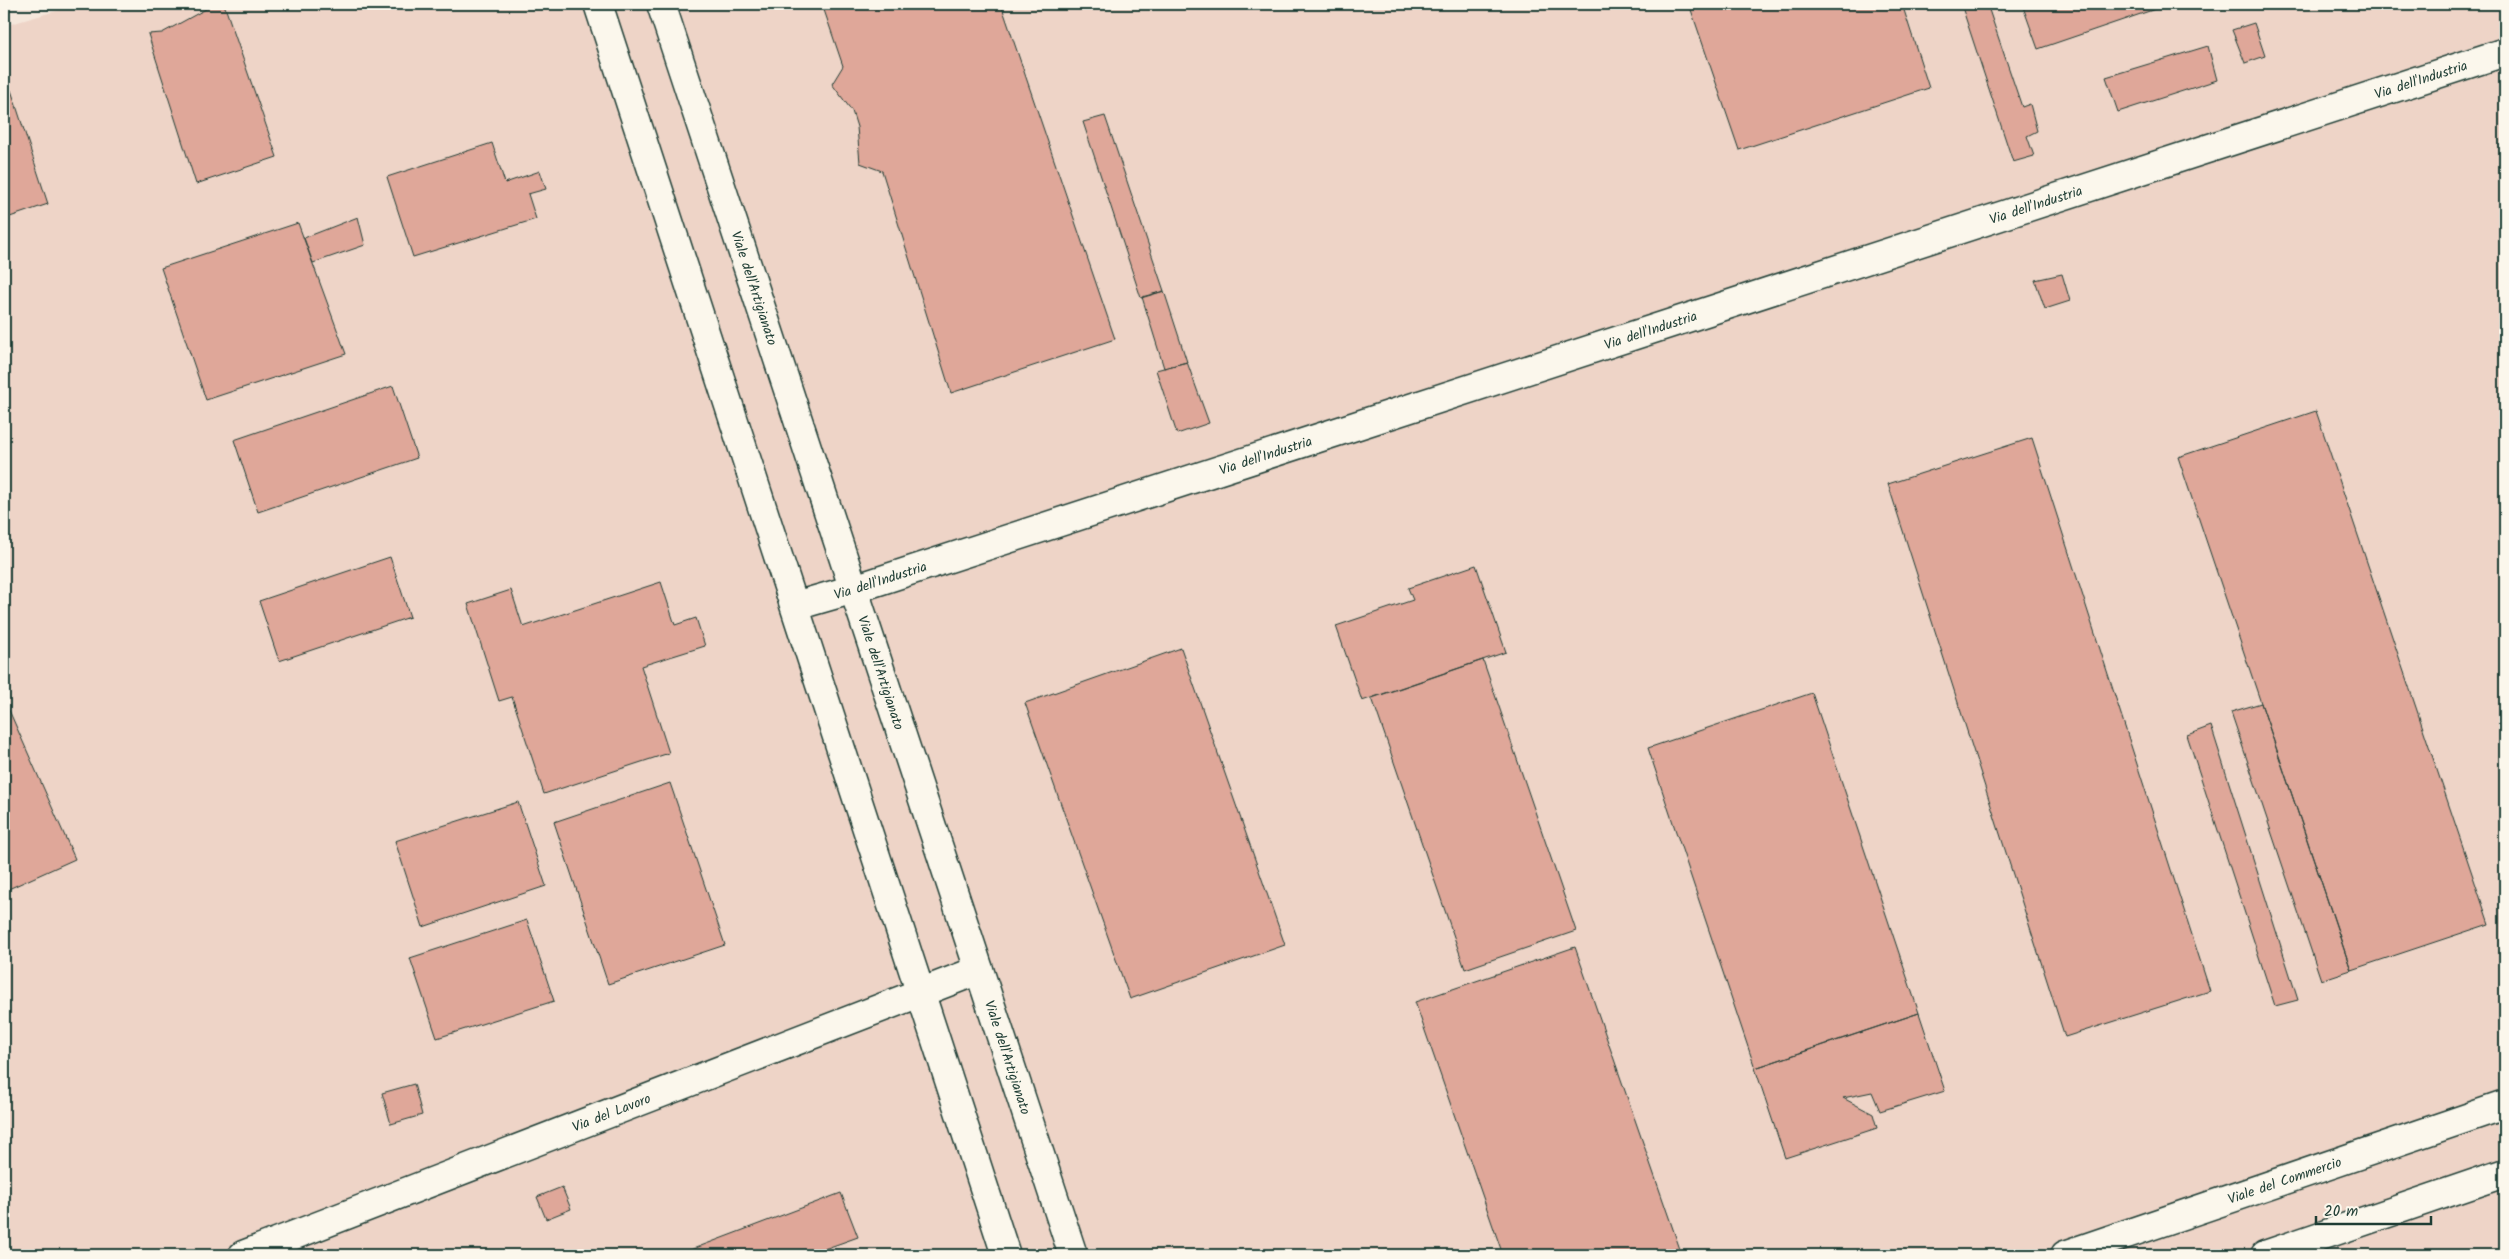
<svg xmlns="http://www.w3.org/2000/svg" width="2509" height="1259" font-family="Kalam,sans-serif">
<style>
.built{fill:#eed4c7}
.building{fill:#dfa799;stroke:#1f3d34}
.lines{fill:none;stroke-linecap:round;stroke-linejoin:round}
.street-casing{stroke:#1f3d34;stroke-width:31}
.street{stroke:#fbf7ec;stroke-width:28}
.labels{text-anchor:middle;stroke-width:5;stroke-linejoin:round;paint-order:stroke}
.street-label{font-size:14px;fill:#1f3d34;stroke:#fbf7ec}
</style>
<rect width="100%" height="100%" fill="#f5e7db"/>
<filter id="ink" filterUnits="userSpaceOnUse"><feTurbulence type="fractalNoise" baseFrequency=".02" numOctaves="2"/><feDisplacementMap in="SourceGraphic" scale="10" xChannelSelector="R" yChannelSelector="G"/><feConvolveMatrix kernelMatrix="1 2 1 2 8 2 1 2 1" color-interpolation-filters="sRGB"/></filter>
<g filter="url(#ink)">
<path class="built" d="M80 4H2505V1255H4V26Z"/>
<path class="building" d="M215 4H224L277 157 196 184 148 34 162 33Z
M822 4H1001L1115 339 951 393 882 171 860 163 857 127 852 111 832 84 843 66Z
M1689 4H1902L1929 88 1739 150Z
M1961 4H1987L2022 107 2030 104 2037 131 2027 136 2034 156 2013 162Z
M2022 4H2170L2038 49Z
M2254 23 2265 56 2245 63 2232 30Z
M2208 46 2217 80 2118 112 2106 77Z
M11 90 48 204 4 219V92Z
M1105 116 1164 291 1141 298 1083 122Z
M492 143 505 183 540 171 546 189 528 194 536 219 413 257 387 177Z
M358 217 365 245 313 263 304 238Z
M298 223 346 354 206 400 161 268Z
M2062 274 2070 301 2045 309 2035 280Z
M1164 291 1187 362 1164 368 1142 297Z
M1187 362 1209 423 1177 434 1156 370Z
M393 386 417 458 258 512 234 440Z
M2316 411 2489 924 2351 970 2178 457Z
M2032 438 2210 991 2065 1037 1888 484Z
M390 557 410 617 279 661 259 601Z
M1476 565 1506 652 1362 701 1336 626 1413 600 1408 588Z
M661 582 675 625 696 618 705 646 641 666 669 753 544 794 512 697 499 701 468 604 511 590 523 627Z
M1181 648 1285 945 1130 999 1025 703Z
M1483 660 1576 931 1465 969 1372 698Z
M1812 693 1919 1013 1755 1068 1648 748Z
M4 699 75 859 4 891Z
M2261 703 2351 970 2321 980 2231 712Z
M2211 726 2298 1000 2275 1006 2187 735Z
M670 783 725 945 608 984 554 822Z
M518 802 546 886 423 927 395 841Z
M527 920 554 1001 437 1038 410 958Z
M1575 947 1682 1255H1503L1415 1002Z
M1919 1013 1945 1091 1880 1111 1872 1092 1843 1098 1873 1114 1877 1128 1785 1158 1755 1068Z
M414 1084 422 1115 391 1124 382 1093Z
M562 1187 571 1209 546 1219 537 1197Z
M841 1193 858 1237 813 1253 814 1255H677Z"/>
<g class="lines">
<defs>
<g id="street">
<path d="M598 4 1006 1255"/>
<path id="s1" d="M661 4 1073 1255"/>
<path id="s2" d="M795 606 854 589 2505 52"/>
<path id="s3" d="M243 1255 979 970"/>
<path id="s4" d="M2065 1255 2505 1105"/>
<path d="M2265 1255 2505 1173"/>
</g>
</defs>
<use href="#street" class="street-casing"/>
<use href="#street" class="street"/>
</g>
</g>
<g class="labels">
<g class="street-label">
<text dy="5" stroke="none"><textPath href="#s2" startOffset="1709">Via dell'Industria</textPath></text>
<text dy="5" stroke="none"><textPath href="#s2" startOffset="1304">Via dell'Industria</textPath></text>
<text dy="5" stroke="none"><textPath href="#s1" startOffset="299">Viale dell'Artigianato</textPath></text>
<text dy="5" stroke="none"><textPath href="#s2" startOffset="899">Via dell'Industria</textPath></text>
<text dy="5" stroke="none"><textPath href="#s2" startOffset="494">Via dell'Industria</textPath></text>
<text dy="5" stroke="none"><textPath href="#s2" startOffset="89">Via dell'Industria</textPath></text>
<text dy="5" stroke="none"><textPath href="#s1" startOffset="704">Viale dell'Artigianato</textPath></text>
<text dy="5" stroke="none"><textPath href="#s1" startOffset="1109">Viale dell'Artigianato</textPath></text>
<text dy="5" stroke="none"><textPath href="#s3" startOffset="395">Via del Lavoro</textPath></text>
<text dy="5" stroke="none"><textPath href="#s4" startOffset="232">Viale del Commercio</textPath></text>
</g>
</g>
<rect width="2509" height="1259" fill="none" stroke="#fbf7ec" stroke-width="20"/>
<rect x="10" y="10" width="2489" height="1239" fill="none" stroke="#1f3d34" stroke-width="2" filter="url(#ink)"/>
<path d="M2316 1216v8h115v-8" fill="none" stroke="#1f3d34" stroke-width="2.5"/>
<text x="2324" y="1216" font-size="15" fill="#1f3d34" stroke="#fbf7ec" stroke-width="4" paint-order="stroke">20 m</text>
</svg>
